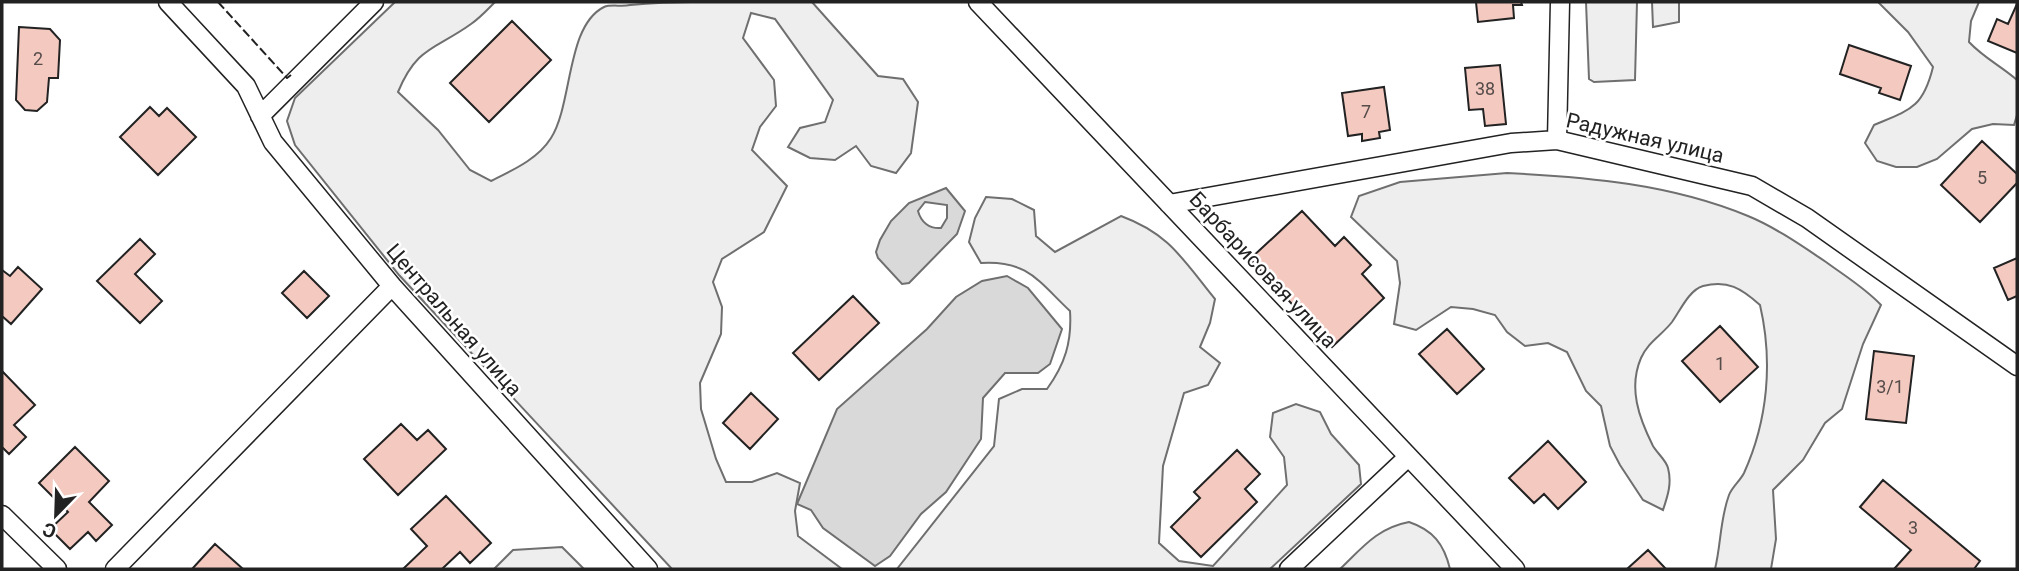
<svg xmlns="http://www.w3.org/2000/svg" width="2019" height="571" font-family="Roboto,sans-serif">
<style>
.green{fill:#eee;stroke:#6f6f6f;stroke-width:2}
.water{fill:#d9d9d9;stroke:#6f6f6f;stroke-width:2;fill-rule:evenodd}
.building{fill:#f3c9c0;stroke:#222;stroke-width:2}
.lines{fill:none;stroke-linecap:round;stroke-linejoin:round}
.street-casing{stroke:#222;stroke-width:21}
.street{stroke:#fff;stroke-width:18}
.fence{stroke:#222;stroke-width:2;stroke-dasharray:9 3.5;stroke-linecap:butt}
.labels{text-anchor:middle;stroke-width:5;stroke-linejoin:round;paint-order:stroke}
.number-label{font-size:18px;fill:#564c4a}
.street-label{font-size:21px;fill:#222;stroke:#fff}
</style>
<rect width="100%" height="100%" fill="#fff"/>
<path class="green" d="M395 2H495C488 9 480 18 471 24 435 50 417 46 398 92L438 130 470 170 491 181C513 170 538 159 551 138 573 103 566 26 604 7 611 4 622 7 630 5 689 0 752 2 812 2L878 76 903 79 918 102 911 153 896 173 871 166 856 146 835 160 810 158 788 147 800 128 825 122 833 100 775 19 751 13 743 38 774 80 776 106 760 127 752 150 787 186 764 232 722 259 713 282 722 307 721 334 700 383 701 409 716 459 726 482H752L777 473 800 483 795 511 798 536 842 569H672L399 275 295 145 287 121 295 98Z
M1586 2H1637L1635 80 1594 82 1589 79Z
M1652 2H1679V22L1653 27Z
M1878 2H1979L1971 21 1969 42C1984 58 2001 66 2017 80V115L2014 125 1993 124 1972 129 1937 159 1917 167H1896L1877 161 1865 143 1874 125C1910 110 1923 108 1933 67L1908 32Z
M1507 173C1588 177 1671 184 1748 216 1775 227 1802 246 1826 262 1845 276 1865 288 1881 305L1863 344 1842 409 1825 423 1803 460 1773 490 1776 539 1771 569H1715C1721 545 1720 519 1729 495 1732 487 1740 481 1744 473 1768 420 1773 361 1760 305 1741 288 1728 280 1703 286 1689 290 1680 311 1672 322 1662 335 1648 342 1641 358 1628 388 1639 418 1653 446 1657 453 1666 460 1668 468 1672 483 1668 495 1663 510L1643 500 1620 465 1610 446 1601 406 1586 391 1567 352 1548 343 1525 346 1507 332 1495 315 1473 309 1451 307 1416 330 1394 324 1400 283 1397 261 1351 217 1359 196 1400 182Z
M986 197 1012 199 1034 210 1036 236 1055 252 1121 216C1170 234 1183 260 1215 299L1210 323 1200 347 1220 363 1208 385 1184 393 1163 466 1159 543 1179 561 1213 566 1287 485 1284 457 1270 437 1273 413 1296 404 1320 412 1331 434 1359 465 1361 484 1270 569H897L994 446 999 399 1022 389H1047C1065 364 1072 342 1070 311 1039 282 1028 260 981 263L969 242 975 218Z
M1409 522C1433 530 1444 544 1450 569H1340C1362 548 1377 528 1409 522Z
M562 547 584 569H494L513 550Z"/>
<path class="water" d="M946 188 965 211 957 234 909 283 902 284 878 258 876 252 880 240 891 221 909 203ZM925 202 947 205V218L941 228C929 229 921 222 918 211Z
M1007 276 1028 288 1062 329 1050 364 1038 373H1005L983 398 981 439 946 492 921 514 890 556 875 566 823 528 811 510 797 504 837 409 927 329 956 297 982 281Z"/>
<path class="building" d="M1476 2H1521L1522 5H1513L1514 18 1478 22Z
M2017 4V53L1988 41 1997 19 2008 24Z
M512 21 551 60 489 122 450 83Z
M19 27 50 29 60 40 58 78H49L47 102 37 111 25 110 16 100Z
M1849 45 1911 66 1900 100 1879 93 1881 88 1840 74Z
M1500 65 1506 124 1485 126 1483 109 1469 110 1465 68Z
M1384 87 1390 130 1379 132 1380 138 1362 141V134L1348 136 1342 93Z
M150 107 159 116 167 108 196 137 158 175 120 137Z
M1982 141 2017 174V183L1980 222 1941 185Z
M1302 211 1335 246 1344 237 1371 265 1362 274 1384 298 1332 347 1250 259Z
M140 239 155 254 135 274 162 301 140 323 97 281Z
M2017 258V296L2008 300 1994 268Z
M18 267 42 289 11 324 2 316V270L10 276Z
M304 271 329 296 307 318 282 293Z
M853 296 879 323 819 380 793 353Z
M1720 326 1758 367 1720 402 1682 361Z
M1447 329 1484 369 1457 394 1419 354Z
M1874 351 1914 356 1906 423 1866 419Z
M2 371 35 405 14 425 26 437 9 454 2 447Z
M751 393 778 419 750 449 723 423Z
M401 424 417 440 428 430 446 449 398 495 364 459Z
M1548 441 1586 482 1558 509 1544 494 1534 503 1509 478Z
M75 447 109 481 89 502 112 525 96 541 88 532 70 549 50 529 68 512 39 483Z
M1237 450 1260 474 1245 489 1257 502 1201 557 1171 527 1200 498 1194 492Z
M1883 480 1980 561 1974 569H1894L1911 550 1860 507Z
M446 496 491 543 470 563 460 552 442 569H403L427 546 411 529Z
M215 544 243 569H192Z
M1648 550 1666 569H1627Z"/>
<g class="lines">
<defs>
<path id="street" d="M168 2 246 86 273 142 392 286 648 569
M978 2 1515 569
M260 116 374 2
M1557 140 1560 2
M1169 204 1511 143 1557 140 1752 186 1807 218 2017 366
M2 515 57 569
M115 569 392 286
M1289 569 1408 457"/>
</defs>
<use href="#street" class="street-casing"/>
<use href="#street" class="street"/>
<path class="fence" d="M218 2 287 78 291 75"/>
</g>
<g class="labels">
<g class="number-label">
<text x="38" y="65">2</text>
<text x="1485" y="95">38</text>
<text x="1366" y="118">7</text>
<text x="1982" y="184">5</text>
<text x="1720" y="370">1</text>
<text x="1890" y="393">3/1</text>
<text x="1913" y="534">3</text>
</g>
<g class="street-label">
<text transform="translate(1645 138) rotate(13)" y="7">Радужная улица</text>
<text transform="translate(1263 270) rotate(47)" y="7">Барбарисовая улица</text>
<text transform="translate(454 320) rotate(49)" y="7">Центральная улица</text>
</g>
</g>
<rect width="2019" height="571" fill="none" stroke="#222222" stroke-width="7"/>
<g transform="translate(56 515) rotate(203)" stroke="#ffffff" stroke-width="5" paint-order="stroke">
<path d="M0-5L12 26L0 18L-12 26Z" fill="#222222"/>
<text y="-10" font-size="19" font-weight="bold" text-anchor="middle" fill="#222222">С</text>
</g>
</svg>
